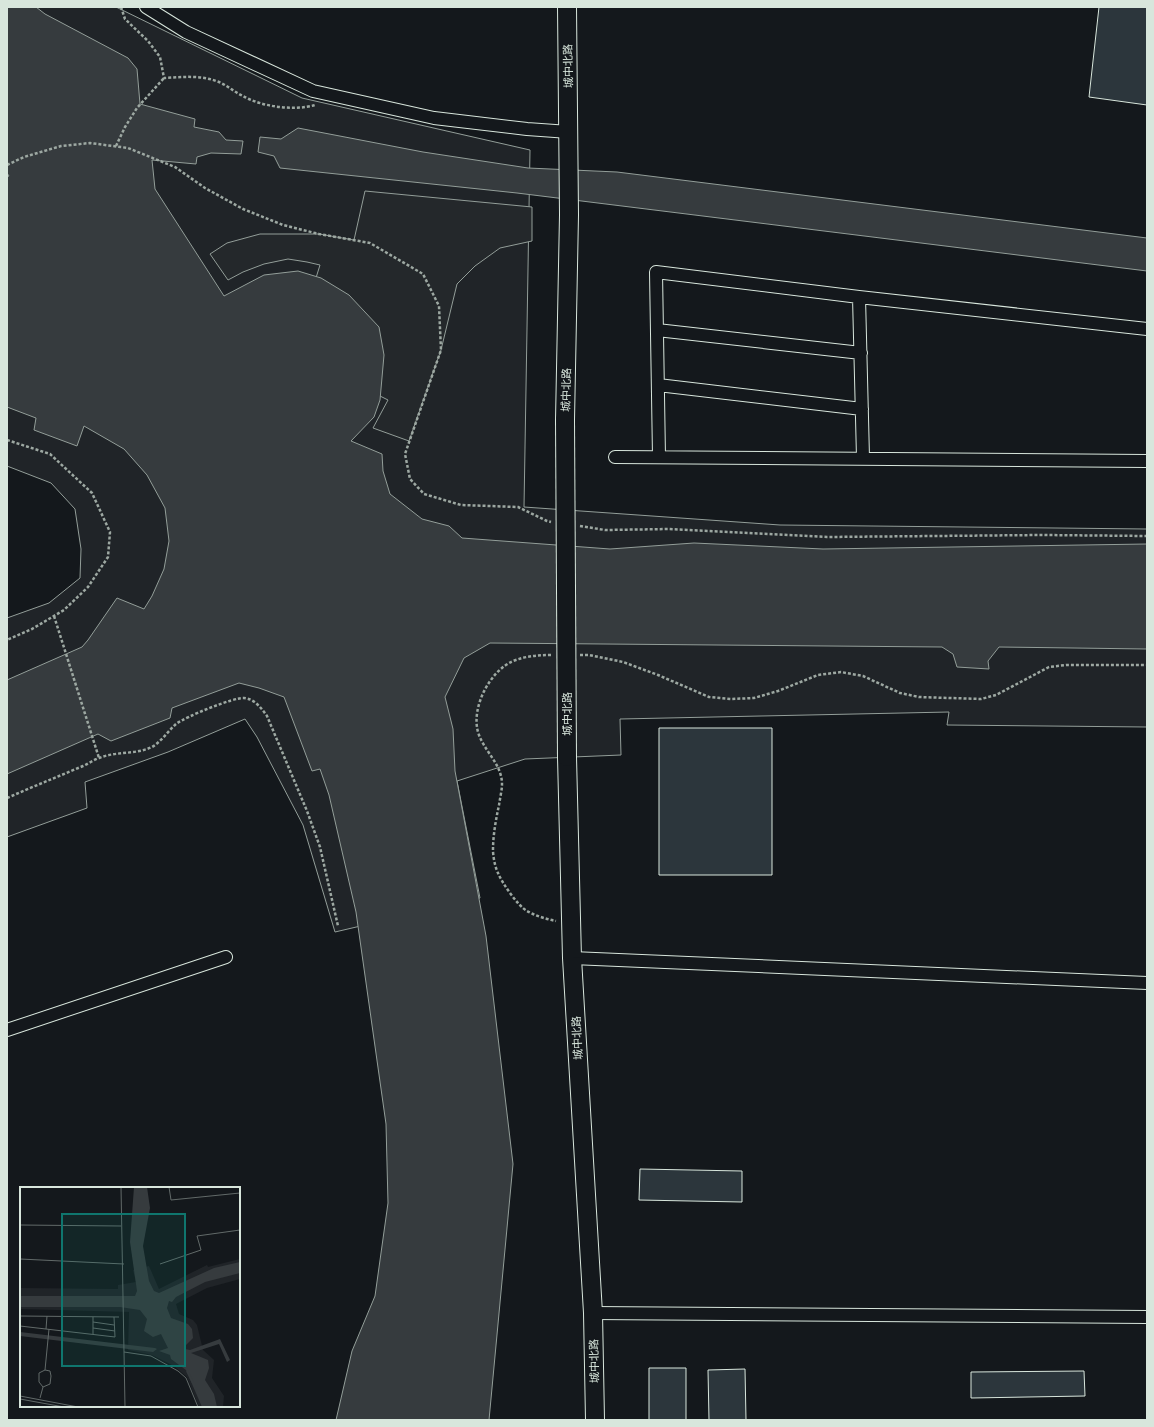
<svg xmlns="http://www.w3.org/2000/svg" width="1154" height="1427" font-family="'Nunito Sans','Noto Sans SC',sans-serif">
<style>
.green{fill:#202428;stroke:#939e99}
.parking{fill:#24282b;stroke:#939e99}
.water{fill:#363b3e;stroke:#939e99}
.building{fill:#2c363c;stroke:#d8e6dc}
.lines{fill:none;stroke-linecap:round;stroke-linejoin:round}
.street-casing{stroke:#d8e6dc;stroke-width:14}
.secondary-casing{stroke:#d8e6dc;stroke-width:20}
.path{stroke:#9da8a2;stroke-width:2.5;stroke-dasharray:3 2;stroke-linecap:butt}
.street{stroke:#14181c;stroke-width:12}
.secondary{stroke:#14181c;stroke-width:18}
.secondary-bridge-casing{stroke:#d8e6dc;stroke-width:20;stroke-linecap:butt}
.secondary-bridge{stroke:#14181c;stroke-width:18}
.labels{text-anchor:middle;stroke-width:3;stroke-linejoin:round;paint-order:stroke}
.street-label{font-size:11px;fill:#d8e6dc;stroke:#14181c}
.inset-river{fill:none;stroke:#363b3e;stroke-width:2}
.inset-road{fill:none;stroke:#626a69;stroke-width:1}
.view{fill:#0f766e;fill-opacity:0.15;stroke:#0f766e;stroke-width:2}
.inset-edge{fill:none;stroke:#d8e6dc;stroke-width:2}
</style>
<rect width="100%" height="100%" fill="#14181c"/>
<path class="green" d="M7 7H116L302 98 530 150 524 507 780 525 1147 529V727L947 725 949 712 620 719 621 755 525 759 457 781 480 898 335 932 303 825 257 737 245 719 168 752 85 782 87 808 7 837V618L49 603 80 578 81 549 75 509 51 483 7 466Z"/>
<path class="parking" d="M365 191 532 207V241L500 248 475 266 457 284 441 350 409 441 373 428 388 400 374 393 315 281 320 265 307 262 288 259 264 264 243 272 228 280 210 254 227 243 260 234H319L354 240Z"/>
<path class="water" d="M7 7H36L45 14 128 58 137 69 140 104 195 119 194 127 219 132 226 140 243 141 241 154 211 153 197 157 196 164 152 160 155 189 224 296 264 275 298 271 321 278 349 295 379 327 384 355 380 400 374 417 351 441 382 454 383 471 390 494 422 519 449 526 462 538 610 549 694 543 823 549 1147 544V649L999 647 988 661 989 669 957 667 953 654 942 647 490 643 464 658 445 697 453 729 455 771 486 936 513 1164 489 1420H336L352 1351 375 1296 388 1203 386 1124 356 912 329 795 320 769 312 771 284 697 259 688 239 683 172 708 170 718 111 741 98 734 7 774V680L82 647 88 640 117 598 144 609 152 596 164 569 169 541 165 508 147 475 124 449 84 426 77 446 34 430 36 418 7 407V177L9 176 7 173Z
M298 128 423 152 528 168 617 172 1147 238V271L517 193 280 168 274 156 258 152 260 137 281 139Z"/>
<path class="building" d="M1099 7H1147V105L1089 97Z
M659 728H772V875H659Z
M640 1169 742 1171V1202L639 1200Z
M649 1368H686V1420H649Z
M745 1369 746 1420H709L708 1370Z
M1084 1371 1085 1396 971 1398V1372Z"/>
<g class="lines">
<defs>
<path id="street" d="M146 7 186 32 313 91 434 118 527 129 569 132
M859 297 863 458
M657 330 861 353
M658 385 862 409
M615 457 1147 461
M659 457 656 272 859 297 1147 329
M572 958 1147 983
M7 1030 226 957
M593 1313 1147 1317"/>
<path id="secondary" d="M565 420 569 215 567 7
M567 757 572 958 593 1313 595 1420"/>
</defs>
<use href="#street" class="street-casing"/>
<use href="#secondary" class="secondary-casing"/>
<path class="path" d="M121 7 125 19 148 41 160 57 164 78C182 77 200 75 216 81 226 84 234 92 243 96 262 107 295 111 315 105
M116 146 125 127 137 108 164 78
M7 165 24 157 61 146 90 143 128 148 175 167 205 188 243 209 283 225 319 234 370 243 423 274 439 306 441 350 405 454 410 479 424 494 461 505 518 507 547 521 551 522
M7 440 50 454 92 493 110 532 108 557 88 587 64 610 32 629 7 640
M580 526 605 530 669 529 827 537 1042 535 1147 536
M54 616 99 758
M551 655C538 655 526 656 513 661 490 671 471 707 478 732 483 750 502 764 502 784 502 790 500 798 499 805 496 819 493 835 493 850 493 856 495 867 498 873 502 883 518 906 527 911 536 916 546 919 556 921
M580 655H589L623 662 658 675 709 697 731 699 754 698 778 691 818 675 841 672 863 676 900 693 919 697 981 699 996 695 1049 667 1066 665H1147
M7 798C32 787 57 777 83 766 88 764 93 760 99 758 116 751 135 755 152 747 162 741 168 731 176 724 185 717 234 697 244 698 255 699 261 708 267 716L307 811 320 847 338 926"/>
<use href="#street" class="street"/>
<use href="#secondary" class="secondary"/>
<defs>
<path id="secondary-bridge" d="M565 420 567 757"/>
</defs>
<use href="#secondary-bridge" class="secondary-bridge-casing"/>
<use href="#secondary-bridge" class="secondary-bridge"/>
</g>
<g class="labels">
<g class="street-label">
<text transform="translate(568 66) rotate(-91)" y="4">城中北路</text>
<text transform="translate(566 390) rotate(-89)" y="4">城中北路</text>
<text transform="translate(567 714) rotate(-90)" y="4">城中北路</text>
<text transform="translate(577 1038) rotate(-93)" y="4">城中北路</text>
<text transform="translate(594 1361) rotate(-91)" y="4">城中北路</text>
</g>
</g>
<g transform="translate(20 1187)">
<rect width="220" height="220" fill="#14181c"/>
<path d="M220 72V92L187 101 156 117 159 127 173 133 177 138 183 163 194 173 192 191 204 209 203 220H179L167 190 154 179 132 168 108 163 109 125 0 122V101L98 102V98L116 95 113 83 129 79 139 102 187 78 188 80Z" fill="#202428"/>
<path d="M114 0H127L130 21 123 59 129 94 134 104 139 106 194 81 220 75V86L185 95 156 110 152 115 149 114 147 121 151 131 168 137 172 142 173 151 164 160 165 162 170 163 200 152 210 173 207 175 199 157 171 166 188 173 189 181 185 193 194 207 197 220H182L166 183 151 172 150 168 139 164 148 161 141 147 133 150 124 144 127 132 120 123 100 120H0V109H115L117 104 110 55ZM0 145 135 161 137 162 133 165 0 149Z" fill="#363b3e"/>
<path class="inset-river" d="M167 184 173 196"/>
<path class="inset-road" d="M101 0 105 220M149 0 151 13 220 6M0 38 101 39M0 72 104 77M140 77 181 63 177 49 220 43M0 129 99 130M73 130V147M73 135 94 138M0 139 95 150 94 130M73 141 95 144M26 142 27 129M104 165 131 169 158 184 166 191 178 220M23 200 19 195V186L25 183M0 209 58 220M20 211 23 200 30 197 31 189 30 184 25 183 29 142M0 212 44 220"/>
<path class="view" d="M42 27H165V179H42Z"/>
<rect width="220" height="220" class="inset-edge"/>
</g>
<rect width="1154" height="1427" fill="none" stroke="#d8e6dc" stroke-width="16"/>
</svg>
